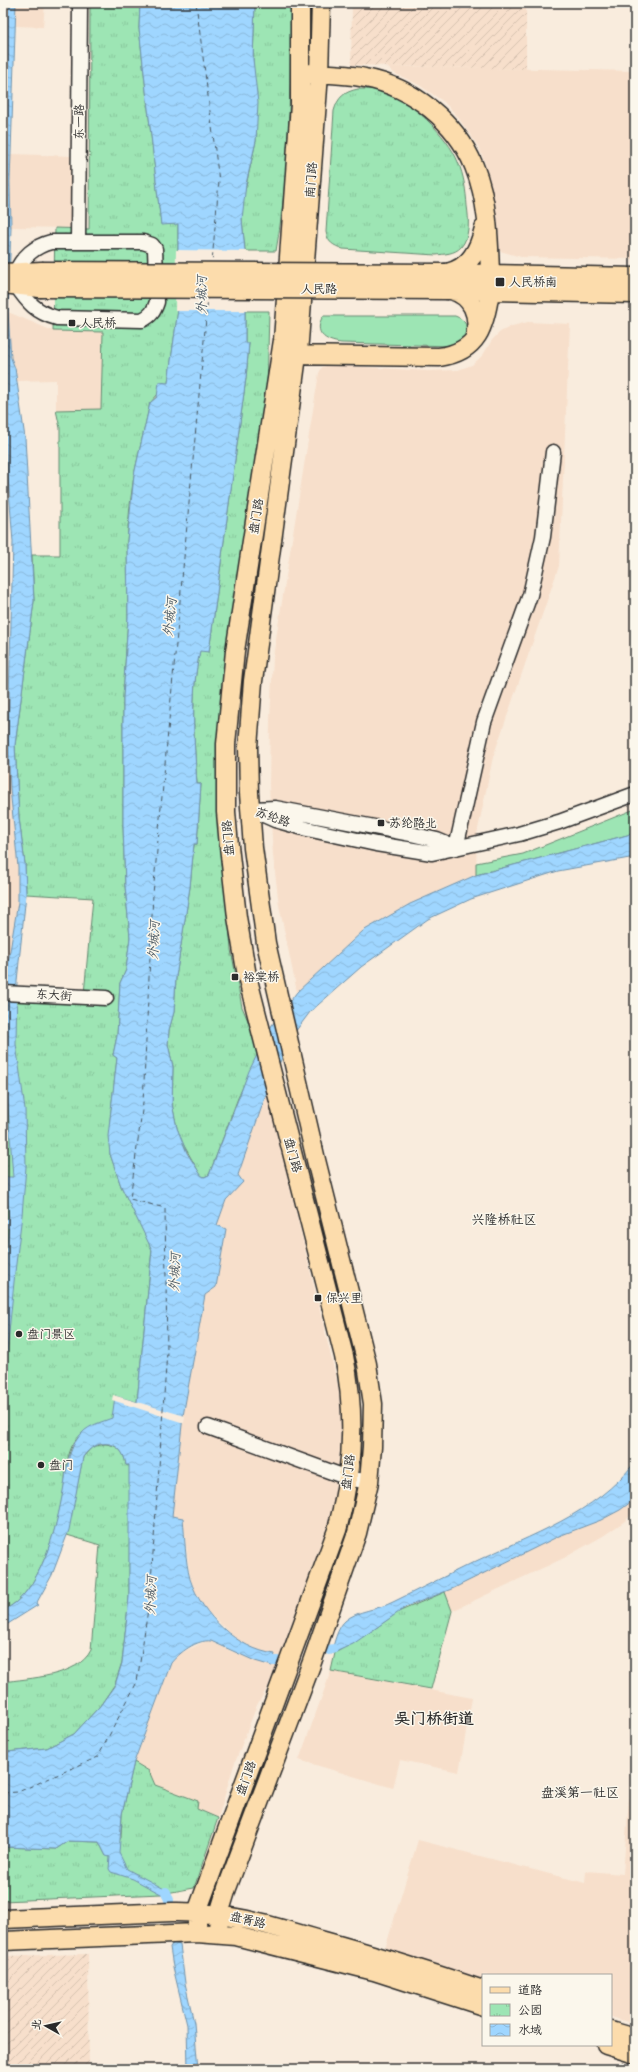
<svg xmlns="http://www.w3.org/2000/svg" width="638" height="2072" font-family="Kalam,'LXGW WenKai TC',sans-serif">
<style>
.built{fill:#f7dfcb}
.industrial{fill:url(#industrial-furrows)}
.grass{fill:#9de5b4;stroke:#648870}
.park{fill:url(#park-tufts);stroke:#648870}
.water{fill:url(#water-waves);stroke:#7192aa}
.pier{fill:#f9ecdd}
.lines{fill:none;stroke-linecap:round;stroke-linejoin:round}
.canal{stroke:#9fd6ff;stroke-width:10}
.ferry{stroke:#485660;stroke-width:1;stroke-dasharray:5 4;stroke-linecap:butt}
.minor-casing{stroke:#2b2b2b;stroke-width:17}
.major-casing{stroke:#2b2b2b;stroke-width:21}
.minor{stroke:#fbf7ec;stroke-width:14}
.major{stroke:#fcdcac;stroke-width:18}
.major-bridge-casing{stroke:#2b2b2b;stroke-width:21;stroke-linecap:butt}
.major-bridge{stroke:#fcdcac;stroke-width:18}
.poi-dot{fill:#2b2b2b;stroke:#fbf7ec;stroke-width:1.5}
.labels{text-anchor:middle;stroke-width:3;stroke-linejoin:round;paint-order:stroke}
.street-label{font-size:12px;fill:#2b2b2b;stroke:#fbf7ec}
.poi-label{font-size:12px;fill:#2b2b2b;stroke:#fbf7ec;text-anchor:start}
.water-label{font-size:13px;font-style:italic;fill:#485660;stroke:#fbf7ec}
.neighbourhood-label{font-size:13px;fill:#2b2b2b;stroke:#fbf7ec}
.district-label{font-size:16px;font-weight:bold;fill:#2b2b2b;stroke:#fbf7ec}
</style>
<defs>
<pattern id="industrial-furrows" width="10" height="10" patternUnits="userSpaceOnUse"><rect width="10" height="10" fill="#f7dfcb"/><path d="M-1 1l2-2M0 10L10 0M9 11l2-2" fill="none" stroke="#d4c0ae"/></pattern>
<pattern id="park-tufts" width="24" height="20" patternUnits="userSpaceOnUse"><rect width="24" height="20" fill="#9de5b4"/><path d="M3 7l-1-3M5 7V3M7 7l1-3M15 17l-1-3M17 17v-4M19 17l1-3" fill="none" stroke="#87c59b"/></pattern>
<pattern id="water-waves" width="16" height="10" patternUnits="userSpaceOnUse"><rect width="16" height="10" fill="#9fd6ff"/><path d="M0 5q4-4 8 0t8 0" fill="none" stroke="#89b8db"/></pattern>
</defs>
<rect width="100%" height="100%" fill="#f9ecdd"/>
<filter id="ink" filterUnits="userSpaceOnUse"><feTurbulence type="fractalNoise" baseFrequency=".025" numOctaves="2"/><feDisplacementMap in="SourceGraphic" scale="8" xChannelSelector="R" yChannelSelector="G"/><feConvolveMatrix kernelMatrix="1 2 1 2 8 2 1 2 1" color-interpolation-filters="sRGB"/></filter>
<g filter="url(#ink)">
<path class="built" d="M16 3H45L43 27 15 26Z
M386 66 635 71V259L521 257 500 251 498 248 485 163 478 146 457 116 444 102 419 85 394 73Z
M11 154 74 156 73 228 11 227Z
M8 312 53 331 103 332 101 410H56V380L17 381 15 368 11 358Z
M528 322 570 324 559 566 493 757 477 834 476 875 410 904 363 931 297 992 279 905 273 856 269 786 270 721 273 657 319 373 322 367 329 365 428 371 458 370 472 365 483 355 492 340 500 332 512 326Z
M10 683 8 739 10 788 18 867V902L6 980 3 988V697H9Z
M267 1091 340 1394 342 1431 335 1499 326 1530 269 1685 257 1705 233 1768 218 1818 197 1809 198 1801 155 1785 149 1771 134 1762 171 1663 177 1655 206 1641H211L233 1652 236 1639 205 1609 196 1594 190 1577 183 1518 172 1516 183 1416 205 1295 216 1287 226 1229 217 1225 226 1200 242 1182 238 1175Z
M635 1499V1511L625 1521 603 1536 564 1558 452 1611 445 1592 559 1536 601 1520 620 1510Z
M331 1671 472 1698 459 1772 400 1760 393 1788 299 1760Z
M635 1795V2024L611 2017V1975H483V1979L385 1949 418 1840 585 1883 586 1871 623 1874 629 1799Z"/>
<path class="industrial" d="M352 3H526V69L351 65Z
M88 1954 89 2069H3V1956Z"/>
<path class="grass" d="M323 316H455C466 320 469 327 465 338L453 346 341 343C325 341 313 333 323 316Z
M635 809V833L476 875V863L523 854Z"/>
<path class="park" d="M90 3H140L139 28 161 224 178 223V310L168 383 150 403 134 475 130 505 127 541 128 617 123 698V825L125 886 130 937 126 970 120 983 117 1036 113 1055 117 1058 110 1120V1154L121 1186 152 1249 137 1402C128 1408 120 1414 111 1419 98 1426 84 1429 75 1441 66 1454 66 1474 64 1488 58 1524 40 1596 3 1610V999L84 994 93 898 26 894 25 864 19 818 15 745 34 601 32 555H60V428L56 410 101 409 103 332 53 331 55 228 89 229Z
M255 3H291V7C290 88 290 171 276 251H245L242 219 243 199 256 141 253 59Z
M358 89C366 89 374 89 382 91 409 98 448 136 458 162 464 176 466 191 467 206 469 219 470 237 461 247 455 254 444 254 436 255L343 249C333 245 328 243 326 232L334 111C338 97 344 92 358 89Z
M245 311H269L267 392 225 666 220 712 226 887 231 950 242 1007 255 1037 259 1051 238 1098 209 1175 204 1177 201 1176 182 1142 177 1128 172 1104 173 1067 168 1044 169 1030 174 1012 176 977 190 887 194 844H197L201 784H197C194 739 190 695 200 650L209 652 246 378 249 343 245 344Z
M105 1444C118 1445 124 1451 126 1465H129L130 1472 129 1597 122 1662 115 1684 100 1706 74 1734 47 1748 7 1752 3 1755V1682C29 1678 78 1677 91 1650L100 1545 67 1535 83 1457 92 1447Z
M445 1592 452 1611 431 1689 331 1671 335 1653 369 1633 398 1612Z
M134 1762 149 1771 155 1785 198 1801 197 1809 218 1818 194 1888 161 1894 3 1901V1847L56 1849 68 1841 99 1842 106 1856 121 1838 122 1814Z"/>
<path class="water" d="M4 3H16L10 182 11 227 8 312 11 358 15 368 25 438 34 601 15 745 19 818 25 864 26 894 17 981 16 1044 25 1109 26 1167 22 1215 15 1272 3 1393V1285L9 1223 6 1177H13L5 1065 4 988 18 902V867L10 788 8 739 13 542 3 413Z
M140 3H255L253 59 258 103 256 141 246 184 242 219 245 251V343H249L246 378 209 652 200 651C190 695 194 739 197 784H201L197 844H194L190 887 176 977 174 1012 169 1030 168 1044 173 1067 172 1104 177 1128 187 1153 201 1175 204 1177 209 1175 249 1071 272 1025 297 992 363 931 410 904 476 875 635 833V857L558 871 471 899 428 919 361 967 310 1012 292 1036 269 1086 238 1175 243 1182 226 1200 217 1225 226 1229 216 1287 205 1295 183 1416 172 1516 183 1518C185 1538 185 1560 190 1579 202 1615 237 1649 275 1654L272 1666 255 1661 211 1641C197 1639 179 1653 171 1663L134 1762 122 1814 119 1853 127 1869 170 1892 161 1894 133 1879 111 1872 109 1869 110 1857 106 1856 99 1842 68 1841 56 1849 3 1847V1755L7 1752 47 1748 74 1734 100 1706 115 1685 122 1663 129 1597V1465H126C123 1439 96 1437 83 1457L69 1530 52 1575 36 1604 38 1605 3 1627V1610C40 1596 57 1526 63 1491 67 1470 67 1449 82 1433 89 1425 102 1422 112 1418L115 1396 137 1402 152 1250 121 1186 110 1154 108 1136 117 1058 113 1055 117 1036 120 983 126 970 130 937 125 886 123 825V698L128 617 127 541 134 475 150 403 157 397 159 382 168 383 178 309V224L161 225 139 28Z
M635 1462V1499L620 1510 601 1520 559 1536 454 1588 406 1607 353 1644 331 1654C334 1644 337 1628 345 1621 357 1610 378 1610 393 1602 420 1589 447 1575 474 1562 531 1535 595 1514 635 1462Z
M173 1943 180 1945 185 1983 194 2023 198 2069H188L187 2025 173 1967 170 1947Z"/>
<path class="pier" d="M176 250 247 251V311H175Z
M113 1395 185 1416 184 1423 112 1400Z"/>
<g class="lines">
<path class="canal" d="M5 1223H9
M329 1650 333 1649
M273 1661H277
M166 1892 169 1900"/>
<path class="ferry" d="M196 3 219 181 212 262
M3 1793 18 1792 98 1757 137 1682 150 1596 167 1352 165 1208 130 1199 143 1103 153 894 208 297"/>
<defs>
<path id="minor" d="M78 241 80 3
M16 272C22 257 35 246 51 242H143L152 245 155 249 157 302C154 311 151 316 142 320L57 318C37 313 27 302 16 285
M250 809 275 820 307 829 376 844 432 853 519 834 559 822 635 794
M253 809 275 808 411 834 437 840 456 848
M456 848 484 722 530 595 543 537 553 452
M3 993 106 998
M208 1427 348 1478 369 1482"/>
<path id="major" d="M308 73C327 74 347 74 365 78 413 87 456 122 474 166 488 200 489 239 490 274
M3 273 42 271
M445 273 635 277
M447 273C470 268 479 249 484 228
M3 284 40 288
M448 290 635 294
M451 290C472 296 480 315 475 336
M286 355 439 357C478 352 485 326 490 291
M3 1919 172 1912C225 1911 270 1925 320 1940 375 1955 429 1972 483 1990
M197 1933V1912L337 1530C353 1472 356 1414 344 1356L247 976 237 917 229 846 226 812V744L235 651 283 340 300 104V3
M218 1933 219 1914 227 1888 312 1662 357 1533 369 1482 372 1447 373 1404 367 1364 316 1160 266 943 253 848 249 793 248 747 253 681 299 341 319 74 321 3
M3 1941 197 1933 236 1936 374 1971 483 2006
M611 2031 635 2038
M606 2045 635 2054"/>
</defs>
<use href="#minor" class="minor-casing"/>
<use href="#major" class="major-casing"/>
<use href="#minor" class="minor"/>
<use href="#major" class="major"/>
<defs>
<path id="major-bridge" d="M42 271 445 273
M40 288 448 290"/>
</defs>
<use href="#major-bridge" class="major-bridge-casing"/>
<use href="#major-bridge" class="major-bridge"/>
</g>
</g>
<g class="poi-dot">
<rect x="495" y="277" width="10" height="10" rx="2"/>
<rect x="68" y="319" width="8" height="8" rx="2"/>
<rect x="377" y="819" width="8" height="8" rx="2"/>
<rect x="231" y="973" width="8" height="8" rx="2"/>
<rect x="314" y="1294" width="8" height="8" rx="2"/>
<circle cx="19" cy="1334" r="4"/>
<circle cx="41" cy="1465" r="4"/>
</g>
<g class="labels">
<g class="street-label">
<text transform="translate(79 122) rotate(-89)" y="4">东一路</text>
<text transform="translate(311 180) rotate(-86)" y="4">南门路</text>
<text x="319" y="293">人民路</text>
<text transform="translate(256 516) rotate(-81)" y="4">盘门路</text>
<text transform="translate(273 817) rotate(19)" y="4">苏纶路</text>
<text transform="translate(228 838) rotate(-95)" y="4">盘门路</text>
<text transform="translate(54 995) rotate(4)" y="4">东大街</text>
<text transform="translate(293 1155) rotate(75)" y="4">盘门路</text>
<text transform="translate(348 1472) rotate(-83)" y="4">盘门路</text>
<text transform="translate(246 1778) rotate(-70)" y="4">盘门路</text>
<text transform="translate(248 1920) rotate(13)" y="4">盘胥路</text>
</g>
<g class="poi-label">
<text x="509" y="286">人民桥南</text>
<text x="80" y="327">人民桥</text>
<text x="389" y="827">苏纶路北</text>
<text x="243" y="981">裕棠桥</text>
<text x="326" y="1302">保兴里</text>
<text x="27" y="1338">盘门景区</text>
<text x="49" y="1469">盘门</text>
</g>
<g class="water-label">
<text transform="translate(201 295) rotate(-90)" y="5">外城河</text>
<text transform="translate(169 617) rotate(-84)" y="5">外城河</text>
<text transform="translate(153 940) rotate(-87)" y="5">外城河</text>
<text transform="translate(174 1272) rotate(-88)" y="5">外城河</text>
<text transform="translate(150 1595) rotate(-88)" y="5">外城河</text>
</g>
<g class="neighbourhood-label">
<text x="504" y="1224">兴隆桥社区</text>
<text x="580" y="1797">盘溪第一社区</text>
</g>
<g class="district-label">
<text x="434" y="1724">吴门桥街道</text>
</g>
</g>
<rect width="638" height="2072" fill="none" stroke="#fbf7ec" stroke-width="16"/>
<rect x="8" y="8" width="622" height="2056" fill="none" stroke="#2b2b2b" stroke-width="1.5" filter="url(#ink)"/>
<rect x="482" y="1974" width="130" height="72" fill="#fbf7ec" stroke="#a8a59f"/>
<rect x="490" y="1987" width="20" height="6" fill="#fcdcac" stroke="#a8a59f"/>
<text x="518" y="1994" font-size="12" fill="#2b2b2b">道路</text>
<rect x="490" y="2004" width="20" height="12" fill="url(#park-tufts)" stroke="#a8a59f"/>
<text x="518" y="2014" font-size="12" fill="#2b2b2b">公园</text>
<rect x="490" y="2024" width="20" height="12" fill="url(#water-waves)" stroke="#a8a59f"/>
<text x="518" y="2034" font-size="12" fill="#2b2b2b">水域</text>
<g transform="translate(46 2026) rotate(278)" stroke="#fbf7ec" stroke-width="3" paint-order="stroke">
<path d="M0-3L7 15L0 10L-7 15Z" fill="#2b2b2b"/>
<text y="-6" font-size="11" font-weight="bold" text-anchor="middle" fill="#2b2b2b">北</text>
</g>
</svg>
